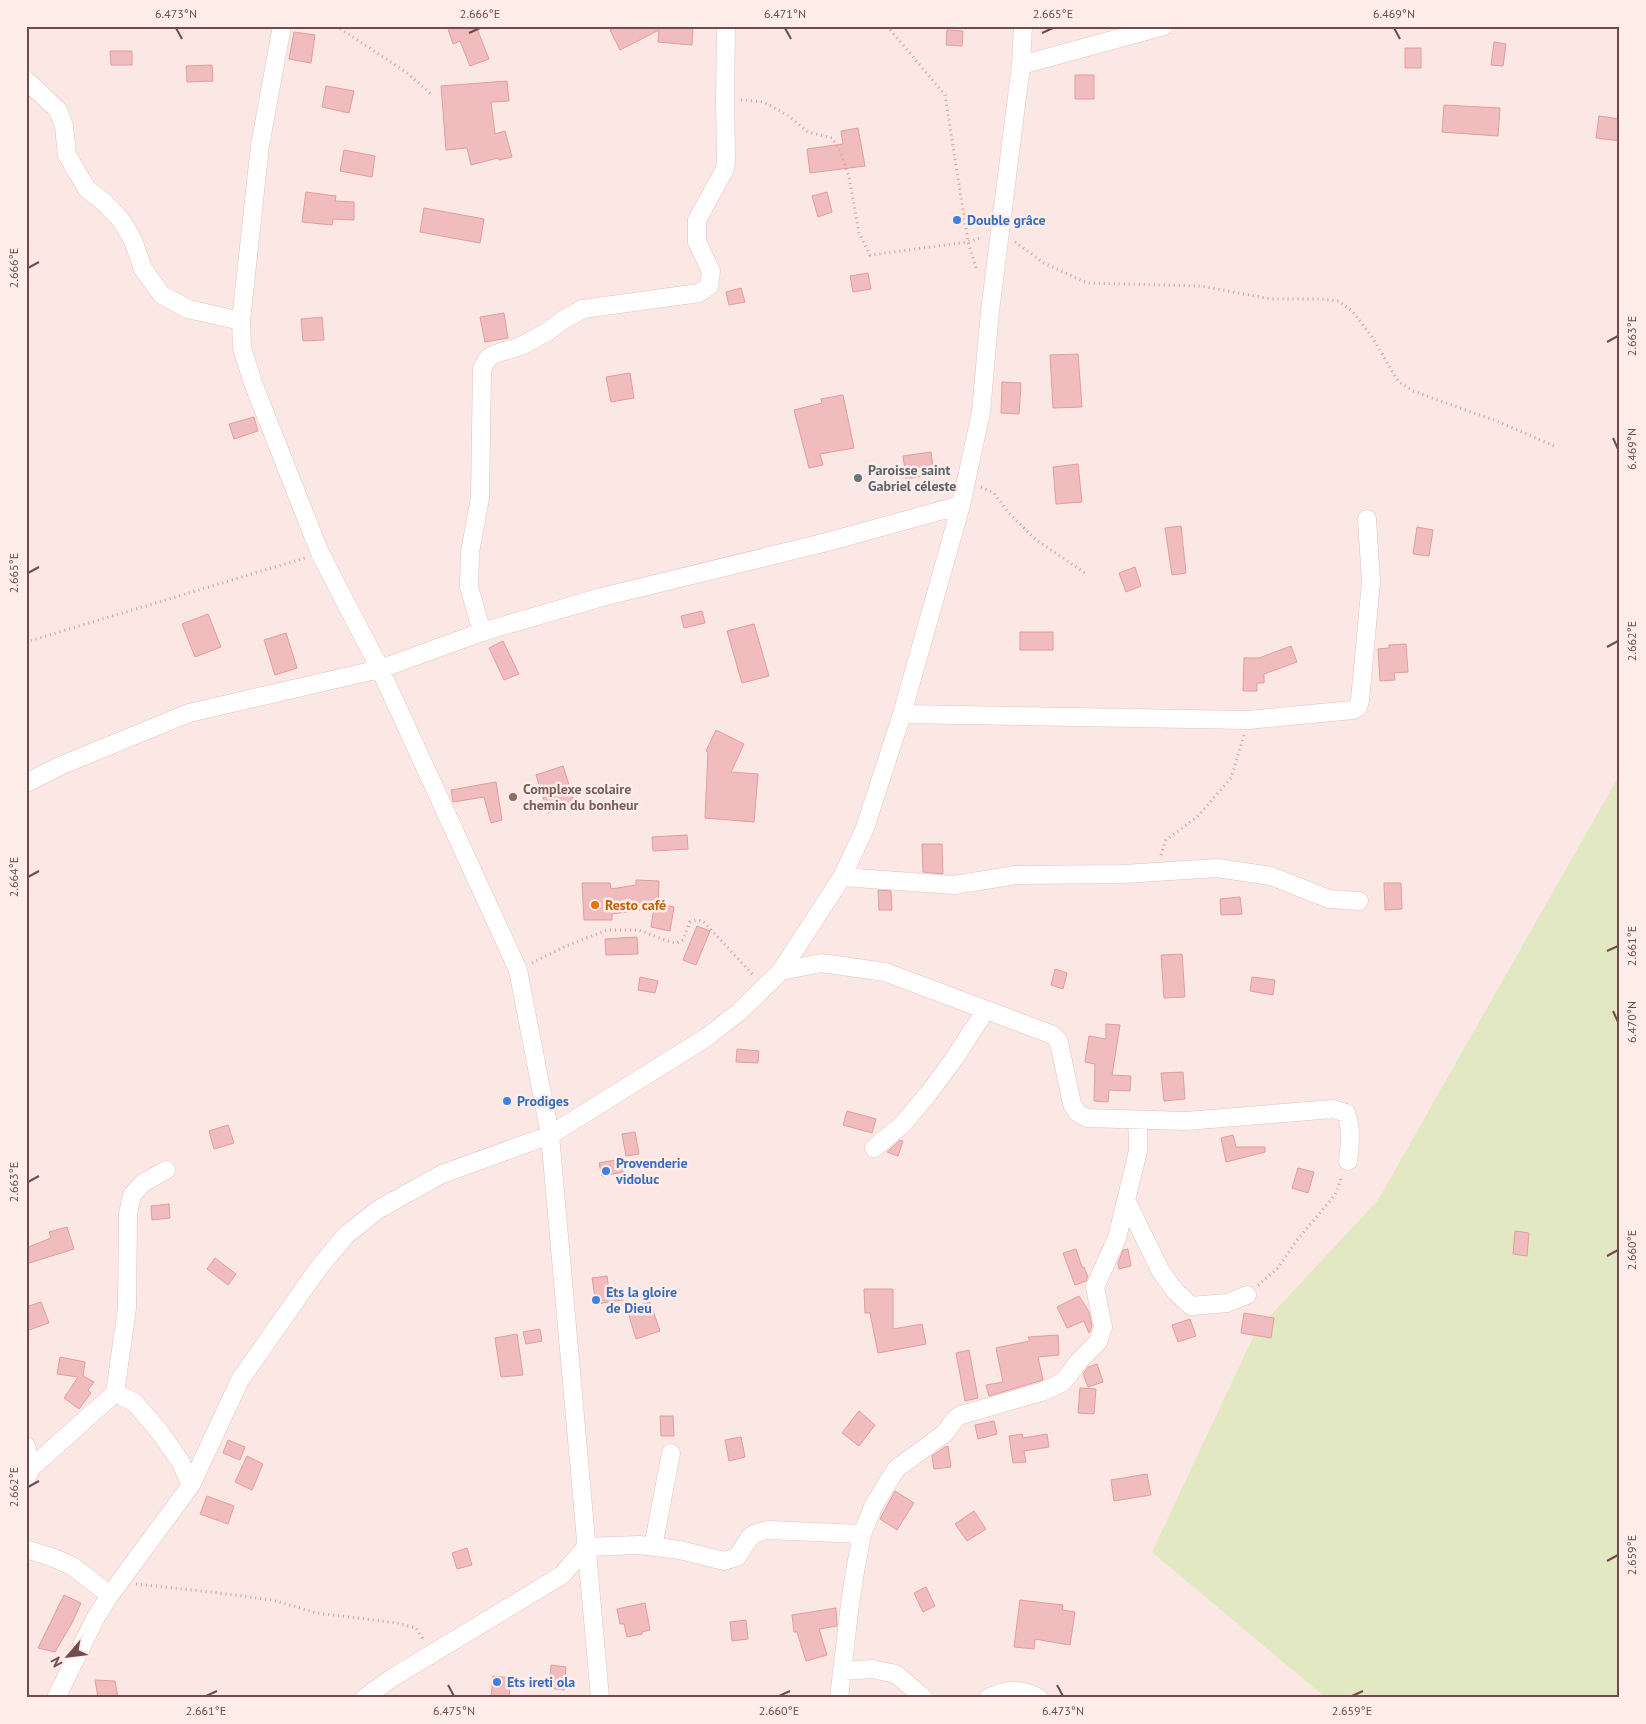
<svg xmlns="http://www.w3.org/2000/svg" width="1646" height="1724" font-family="'PT Sans',sans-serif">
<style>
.green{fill:#e2e8c2}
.building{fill:#f0bcbe;stroke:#e29da1}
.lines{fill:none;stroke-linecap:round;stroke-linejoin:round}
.street-casing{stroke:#e1c3c2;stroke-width:19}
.path{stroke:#d49fa2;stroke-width:3;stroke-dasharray:1 4;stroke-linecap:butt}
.street{stroke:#fff;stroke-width:18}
.ticks{fill:none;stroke:#724a4e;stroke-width:2}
.shop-dot{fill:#3f7fe0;stroke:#feede9;stroke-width:2}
.worship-dot{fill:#6b7280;stroke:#feede9;stroke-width:2}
.education-dot{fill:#8d6e63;stroke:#feede9;stroke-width:2}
.food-dot{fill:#e8710a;stroke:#feede9;stroke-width:2}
.labels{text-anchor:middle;stroke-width:5;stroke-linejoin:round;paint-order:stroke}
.shop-label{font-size:14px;font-weight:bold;fill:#366cbe;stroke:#feede9;text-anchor:start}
.worship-label{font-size:14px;font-weight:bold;fill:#5b616d;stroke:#feede9;text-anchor:start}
.education-label{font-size:14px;font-weight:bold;fill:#785e54;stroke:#feede9;text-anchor:start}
.food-label{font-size:14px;font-weight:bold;fill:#c56008;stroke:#feede9;text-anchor:start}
.neatline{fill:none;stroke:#724a4e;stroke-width:2}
.ticks-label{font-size:12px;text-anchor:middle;fill:#724a4e}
</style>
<rect width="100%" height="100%" fill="#fbe7e3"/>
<path class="green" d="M1620 774V1698H1326L1152 1552 1256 1331 1378 1200Z"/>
<path class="building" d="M447 26H476L489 59 470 66 460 41 453 44Z
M618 26H693L692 45 658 42 659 30 620 50 610 30Z
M947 30 963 31 962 46 946 45Z
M294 32 315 35 311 63 289 59Z
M1494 42 1506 44 1503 66 1491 65Z
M1405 48H1421V68H1405Z
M110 51H132V65H111Z
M212 65 213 81 187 82 186 66Z
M1075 75H1094V99H1075Z
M507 81 509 101 491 102 495 134 505 131 512 157 499 160 498 158 471 165 467 148 446 150 441 86Z
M326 86 354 91 349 113 322 107Z
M1444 105 1500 108 1498 136 1442 132Z
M1599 116 1620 119V141L1596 138Z
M858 128 865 166 810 173 807 149 843 144 841 131Z
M344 150 375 156 372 177 340 171Z
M306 192 336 196 335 201 354 202V220L333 219 332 225 302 222Z
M827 192 832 212 818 217 812 196Z
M424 208 484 219 480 243 420 232Z
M868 273 871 289 853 292 850 276Z
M741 288 745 302 729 305 726 292Z
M504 313 508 338 485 342 480 317Z
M322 317 324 340 303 341 301 319Z
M1078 354 1082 407 1053 408 1050 355Z
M630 373 634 398 611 402 606 377Z
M1002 382 1021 383 1019 414 1001 413Z
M843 395 854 448 820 454 823 465 809 468 794 410 822 403 821 399Z
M254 417 258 431 234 439 229 424Z
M931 452 934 474 906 479 903 456Z
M1078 464 1082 502 1056 504 1053 467Z
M1181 526 1186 573 1172 575 1165 528Z
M1417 527 1433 530 1429 556 1413 554Z
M1135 567 1141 586 1126 592 1119 573Z
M702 611 705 623 684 628 681 616Z
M208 614 221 647 195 657 182 624Z
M754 624 769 676 742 683 727 631Z
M1020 632H1053V650H1020Z
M286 633 297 668 275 675 264 640Z
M503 641 519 674 504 680 489 648Z
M1406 644 1408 672 1394 673 1395 680 1380 681 1378 649 1389 648V645Z
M1291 646 1297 662 1264 674V683H1257V691H1243L1244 658H1259Z
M716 730 744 744 731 772 758 774 754 822 705 818 708 752 706 751Z
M563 766 575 804 548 813 536 775Z
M496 782 502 820 491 823 484 797 453 802 451 790Z
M687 835 688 849 653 851 652 837Z
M922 844H942L943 874 923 872Z
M636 880 659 881 658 904 674 907 670 931 651 927 654 908 612 914V920H584L582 883H610L611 889 636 885Z
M1384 883H1401L1402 909 1385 910Z
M878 890 891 891 892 910H879Z
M1240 897 1242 914 1221 915 1220 899Z
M697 926 710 931 696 965 683 960Z
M637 937 638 954 606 955 605 939Z
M1182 954 1185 997 1164 998 1161 955Z
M1055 969 1067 973 1063 989 1051 985Z
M640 977 658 981 655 993 638 990Z
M1252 977 1275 980 1273 995 1250 991Z
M1106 1024 1120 1025 1112 1075 1131 1076 1130 1091 1109 1090 1108 1102 1094 1101 1095 1064 1085 1062 1089 1036 1106 1039Z
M737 1049 759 1051 758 1063 736 1062Z
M1183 1072 1185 1099 1164 1101 1161 1073Z
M847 1111 876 1119 872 1133 843 1125Z
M228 1125 234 1143 214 1149 209 1131Z
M635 1132 639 1154 626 1156 622 1134Z
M1233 1135 1236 1147H1265V1152L1226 1162 1221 1138Z
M900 1140 903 1141 898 1156 887 1152Z
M621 1159 623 1172 602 1176 599 1163Z
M1298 1168 1314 1172 1308 1193 1292 1188Z
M169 1204 170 1218 152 1220 151 1206Z
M67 1227 74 1249 26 1264V1248L51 1238 49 1232Z
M1515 1231 1529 1233 1527 1256 1513 1254Z
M1076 1249 1082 1267H1084L1088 1277 1086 1281 1075 1285 1063 1253Z
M1128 1249 1131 1266 1119 1269 1118 1263 1123 1250Z
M215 1258 236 1274 228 1285 207 1269Z
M607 1276 609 1290 622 1288 623 1300 596 1304 592 1278Z
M864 1289H893V1329L922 1324 926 1344 878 1353 870 1313H865Z
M1079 1296 1089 1312 1092 1326 1089 1333 1084 1321 1067 1328 1057 1307Z
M41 1302 49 1323 26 1331V1307Z
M650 1302 660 1331 636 1339 627 1309Z
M1244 1313 1274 1318 1271 1338 1241 1333Z
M1190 1319 1196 1336 1178 1342 1172 1325Z
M540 1329 542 1341 526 1344 523 1332Z
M517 1334 523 1375 501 1377 495 1338Z
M1058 1335 1059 1355 1038 1357 1043 1380 989 1396 986 1385 1003 1382 996 1348 1030 1341 1028 1337Z
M969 1350 978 1398 965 1401 956 1353Z
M60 1357 85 1362 83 1376 94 1382 88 1390 91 1393 79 1409 64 1398 78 1377 57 1374Z
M1097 1364 1103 1382 1088 1387 1083 1374 1088 1367Z
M1080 1388 1096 1389 1094 1414 1078 1413Z
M859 1411 875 1425 859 1446 842 1433Z
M660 1416H673L674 1436H661Z
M994 1421 997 1434 978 1439 975 1425Z
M1022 1434 1023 1438 1047 1434 1049 1447 1024 1451 1026 1462 1013 1463 1009 1436Z
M741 1437 745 1457 729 1461 725 1440Z
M228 1440 245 1447 240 1460 223 1453Z
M948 1446 951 1467 934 1469 932 1456 945 1447Z
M247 1456 263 1464 252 1490 235 1482Z
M1147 1474 1151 1495 1114 1501 1111 1480Z
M895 1491 914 1503 897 1530 880 1519Z
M207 1496 234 1506 228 1524 200 1514Z
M974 1511 986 1529 967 1541 955 1524Z
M467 1548 472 1565 457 1569 452 1553Z
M926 1587 935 1606 923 1612 914 1593Z
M64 1595 81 1603 72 1623 55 1652 38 1648Z
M1020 1600 1063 1605 1062 1610 1075 1612 1070 1645 1035 1639 1034 1649 1014 1647Z
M645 1603 650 1630 642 1632V1634L627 1637 624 1624H620L617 1609Z
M836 1608 837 1626 819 1629 827 1655 806 1661 797 1632H794L792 1615Z
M746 1620 748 1639 732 1641 730 1622Z
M551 1665 566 1667 564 1690 549 1688Z
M493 1676 511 1678 509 1698H491Z
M95 1680 115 1681 118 1698H98Z"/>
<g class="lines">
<defs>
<path id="street" d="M282 26 260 145 241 321 242 348 253 383 320 553 380 669 518 970 550 1135 600 1698
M1021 65 1164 26
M26 80 58 110 64 126 67 155 87 189 104 202 121 220 133 240 143 269 162 295 188 309 241 321
M482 632 469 587 470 552 480 498 482 369 488 358 495 354 521 346 547 332 563 320 583 309 699 293 709 286 711 271 697 242V220L725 169 726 161 725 99 726 26
M902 714 1248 720 1353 710 1358 707 1360 700 1371 582 1367 519
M26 783 62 765 189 713 380 669 482 632 602 597 827 542 961 505
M842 877 954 885 1016 875 1124 874 1217 868 1271 876 1329 899 1359 901
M781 971 821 963 885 972 1053 1035 1058 1040 1060 1047 1072 1104 1078 1113 1087 1118 1186 1121 1333 1109 1346 1113C1352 1130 1350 1144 1348 1161
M874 1148 902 1125 928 1094 954 1059 985 1011
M1126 1200 1160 1270 1175 1291 1191 1306 1227 1303 1247 1295
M115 1393 134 1402 159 1431 180 1461 191 1485
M26 1446 31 1468
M26 1479 31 1468 115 1393 127 1308 128 1214 132 1195 143 1183 166 1170
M653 1547 671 1453
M26 1549 54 1558 72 1566 110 1595
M843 1671 872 1669 896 1674 924 1698
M56 1698 96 1617 110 1595 191 1485 240 1380 317 1270 346 1235 379 1209 442 1174 550 1135 707 1037 739 1012 781 971 842 877 865 828 902 714 961 505 981 412 990 311 1021 65 1023 26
M364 1698 392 1678 562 1575 586 1547 639 1545 680 1550 724 1561 737 1557C750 1540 745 1534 768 1530L862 1534
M839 1698 849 1612 854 1577 862 1534 874 1505 896 1469 945 1433 955 1419 961 1415 1044 1391 1063 1382 1079 1361 1098 1342 1103 1327 1095 1287 1117 1238 1138 1151V1132L1135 1120
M988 1698C1006 1689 1021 1688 1039 1698"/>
</defs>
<use href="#street" class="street-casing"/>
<path class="path" d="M336 26 406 72 431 94
M887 26 945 95 968 242 977 271
M741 100 764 102 787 115 808 132 832 138 841 154 849 177 859 233 870 255 968 242 983 237
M1015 242 1044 263 1087 283 1201 286 1271 299H1320L1339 301 1353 312 1372 337 1398 381 1413 391 1499 422 1554 446
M981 487 994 493 1008 512 1035 539 1085 573
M26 642 305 558
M1161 855 1166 840 1197 817 1231 778 1244 735
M532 963 566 946 607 930H639L670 942 677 943 683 940 690 922 696 920 703 921 753 975
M1258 1285 1278 1268 1297 1240 1335 1195 1342 1176
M136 1584 211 1592 272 1600 317 1613 397 1623 416 1628 424 1641"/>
<use href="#street" class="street"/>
</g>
<path class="ticks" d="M176 28 182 39M785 28 791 39M1394 28 1400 39M469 33 480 28M1042 33 1053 28M28 268 39 262M1607 342 1618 336M1613 438 1618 449M28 573 39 567M1607 647 1618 641M28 877 39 871M1607 951 1618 946M1613 1011 1618 1022M28 1182 39 1176M1607 1256 1618 1250M28 1487 39 1481M1607 1561 1618 1555M448 1685 454 1696M1057 1685 1063 1696M206 1696 217 1691M779 1696 790 1691M1352 1696 1363 1691"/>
<g class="shop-dot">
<circle cx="957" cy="220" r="5"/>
<circle cx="507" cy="1101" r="5"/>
<circle cx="606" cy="1171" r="5"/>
<circle cx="596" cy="1300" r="5"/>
<circle cx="497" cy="1682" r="5"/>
</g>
<circle class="worship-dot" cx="858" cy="478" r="5"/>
<circle class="education-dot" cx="513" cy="797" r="5"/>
<circle class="food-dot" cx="595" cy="905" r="5"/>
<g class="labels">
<g class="shop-label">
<text x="967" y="225">Double grâce</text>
<text x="517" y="1106">Prodiges</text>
<text x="616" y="1168">Provenderie<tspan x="616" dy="16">vidoluc</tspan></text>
<text x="606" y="1297">Ets la gloire<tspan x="606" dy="16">de Dieu</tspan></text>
<text x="507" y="1687">Ets ireti ola</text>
</g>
<g class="worship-label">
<text x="868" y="475">Paroisse saint<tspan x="868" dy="16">Gabriel céleste</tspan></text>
</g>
<g class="education-label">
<text x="523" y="794">Complexe scolaire<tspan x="523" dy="16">chemin du bonheur</tspan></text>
</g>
<g class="food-label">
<text x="605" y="910">Resto café</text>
</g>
</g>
<rect width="1646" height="1724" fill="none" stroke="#feede9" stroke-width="55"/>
<g transform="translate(68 1656) rotate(242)" stroke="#feede9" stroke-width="4" paint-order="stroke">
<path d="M0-4L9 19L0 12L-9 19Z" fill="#724a4e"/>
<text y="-8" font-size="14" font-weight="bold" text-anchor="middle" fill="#724a4e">N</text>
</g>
<rect x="28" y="28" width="1590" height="1668" class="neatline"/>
<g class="ticks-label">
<text x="176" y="18">6.473°N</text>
<text x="480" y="18">2.666°E</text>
<text x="785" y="18">6.471°N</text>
<text x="1053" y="18">2.665°E</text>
<text x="1394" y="18">6.469°N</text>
<text transform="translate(14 268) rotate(-90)" y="4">2.666°E</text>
<text transform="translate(1632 336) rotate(-90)" y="4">2.663°E</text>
<text transform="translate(1632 449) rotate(-90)" y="4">6.469°N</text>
<text transform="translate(14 573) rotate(-90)" y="4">2.665°E</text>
<text transform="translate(1632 641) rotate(-90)" y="4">2.662°E</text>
<text transform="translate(14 877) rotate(-90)" y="4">2.664°E</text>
<text transform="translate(1632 946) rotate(-90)" y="4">2.661°E</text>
<text transform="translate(1632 1022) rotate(-90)" y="4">6.470°N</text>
<text transform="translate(14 1182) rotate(-90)" y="4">2.663°E</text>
<text transform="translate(1632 1250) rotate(-90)" y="4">2.660°E</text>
<text transform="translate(14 1487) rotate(-90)" y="4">2.662°E</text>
<text transform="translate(1632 1555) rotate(-90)" y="4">2.659°E</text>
<text x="206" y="1715">2.661°E</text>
<text x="454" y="1715">6.475°N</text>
<text x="779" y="1715">2.660°E</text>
<text x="1063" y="1715">6.473°N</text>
<text x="1352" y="1715">2.659°E</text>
</g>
</svg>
